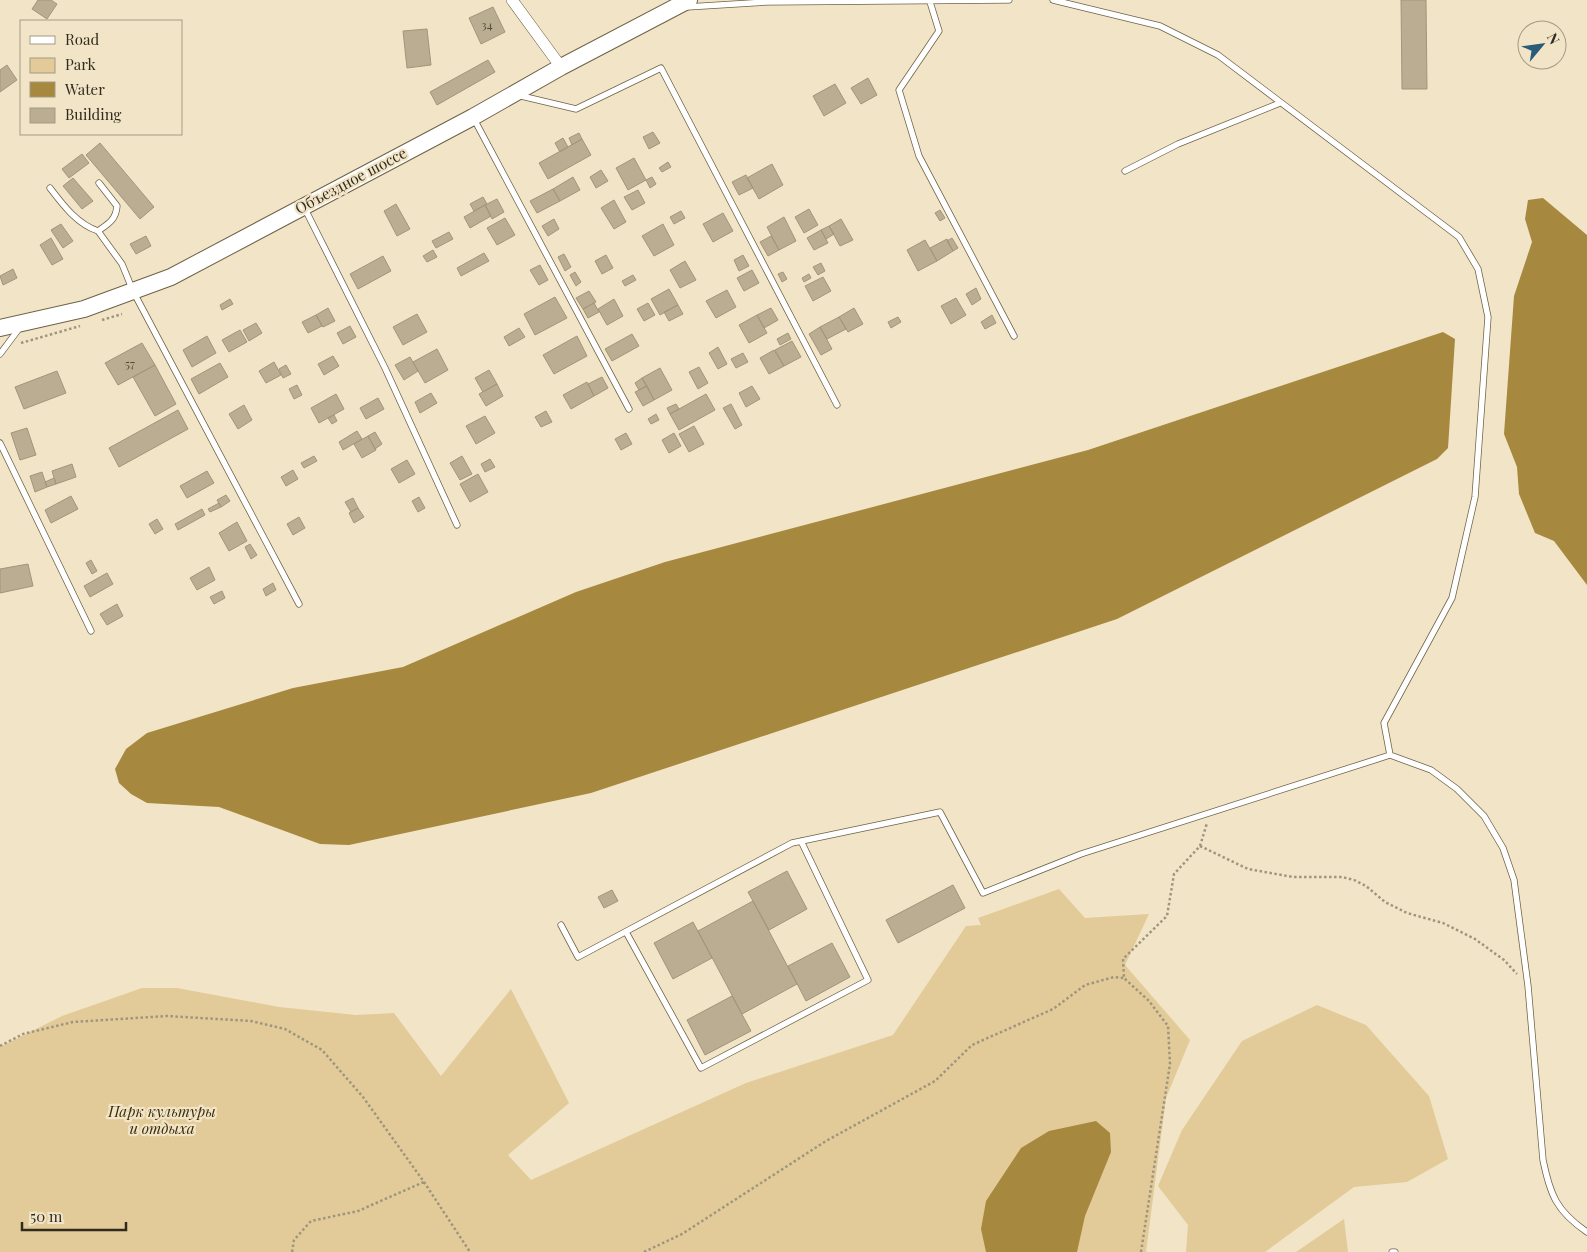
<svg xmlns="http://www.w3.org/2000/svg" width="1587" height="1252" font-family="'Playfair Display',serif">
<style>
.green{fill:#e2cb98}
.water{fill:#a7883f}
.building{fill:#baad91;stroke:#a29579}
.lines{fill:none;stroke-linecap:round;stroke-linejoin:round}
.lane-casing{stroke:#6e6247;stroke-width:7}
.street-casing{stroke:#6e6247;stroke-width:12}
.secondary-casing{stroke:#6e6247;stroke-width:18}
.path{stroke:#9f957f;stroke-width:2.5;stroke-dasharray:2.5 2.5;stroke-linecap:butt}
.lane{stroke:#fff;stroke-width:5.5}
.street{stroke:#fff;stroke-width:11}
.secondary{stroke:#fff;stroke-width:16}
.labels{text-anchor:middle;stroke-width:4.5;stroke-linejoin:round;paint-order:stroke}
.number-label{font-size:12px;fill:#524c3c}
.street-label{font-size:15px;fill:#302b1f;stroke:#f2e4c6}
.park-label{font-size:15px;font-style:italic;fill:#3a2d0c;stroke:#f2e4c6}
</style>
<rect width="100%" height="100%" fill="#f2e4c6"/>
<path class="green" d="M1059 889 1085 918 1149 914 1125 965 1190 1040 1166 1098 1146 1252H0V1047L62 1016 142 988H177L279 1007 356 1015 394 1013 441 1076 511 989 569 1103 508 1155 531 1180 746 1083 893 1035 966 926 981 925 978 918Z
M1317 1005 1366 1025 1429 1096 1448 1159 1407 1182 1354 1187 1265 1252H1186L1188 1225 1158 1186 1182 1130 1242 1041Z
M1344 1219 1348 1252H1296Z"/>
<path class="water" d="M1543 198 1587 235V585L1554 541 1535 533 1519 494 1517 467 1504 434 1514 296 1532 242 1525 219 1528 200Z
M1443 332 1455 339 1448 448 1437 459 1117 619 591 793 349 845 320 844 219 807 147 803 131 794 119 783 115 769 126 749 147 733 293 688 403 667 576 592 665 562 1088 450Z
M1096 1121 1110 1133 1111 1152 1085 1216 1077 1252H986L981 1229 986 1201 1021 1148 1049 1131Z"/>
<path class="building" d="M38 0H51L57 4 47 19 32 9Z
M1401 0H1426L1427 89H1402Z
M493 7 505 32 481 44 469 18Z
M427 29 431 65 407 68 403 31Z
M488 60 495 72 437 105 430 92Z
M7 65 17 80 0 92V70Z
M868 78 877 95 861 104 851 88Z
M835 84 846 103 824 116 813 96Z
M653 132 660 143 649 149 643 137Z
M579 133 582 139 572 145 569 138Z
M563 138 568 147 560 152 555 143Z
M582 139 591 155 548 179 539 163Z
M100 143 154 207 140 219 86 155Z
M82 154 89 163 69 178 62 169Z
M634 158 646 180 628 190 616 168Z
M668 162 671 167 662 172 659 168Z
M772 164 783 185 759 199 747 178Z
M601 170 608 181 596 188 590 177Z
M746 175 753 188 739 195 732 182Z
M573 177 580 190 560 201 553 189Z
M652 177 656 184 650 188 646 180Z
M73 178 93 201 82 209 63 186Z
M553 189 560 201 537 213 530 201Z
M638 190 645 203 632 210 624 197Z
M483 197 487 204 474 211 470 204Z
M497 199 504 212 492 219 485 205Z
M614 200 626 222 614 229 601 208Z
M396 204 410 229 397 236 384 211Z
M485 205 491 216 470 228 464 217Z
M809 209 818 225 804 233 795 217Z
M940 210 945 218 940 221 935 213Z
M681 211 685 218 674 224 670 217Z
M723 213 733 231 713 242 703 224Z
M784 217 796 241 779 250 767 227Z
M505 218 515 235 497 245 487 228Z
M554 219 559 229 548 236 542 226Z
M841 219 853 240 840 246 829 226Z
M61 224 73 241 63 248 51 230Z
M663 224 674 245 654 256 642 236Z
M829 226 834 234 826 239 821 230Z
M821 230 828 243 814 250 807 238Z
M449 232 453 239 436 248 432 241Z
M146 236 151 246 136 254 130 244Z
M771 236 779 250 768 256 760 242Z
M51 238 63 259 52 265 40 245Z
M952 238 958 248 953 251 947 241Z
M947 239 953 251 937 261 930 248Z
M925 240 937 261 918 271 907 250Z
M433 250 437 257 427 262 423 256Z
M484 253 489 261 461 276 457 268Z
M564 254 571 267 565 271 558 257Z
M606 255 613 268 602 274 595 261Z
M743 255 749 266 739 271 734 260Z
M383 256 391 271 358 289 350 274Z
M685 261 696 280 680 288 670 270Z
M821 263 825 271 818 275 813 267Z
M540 265 548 280 539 285 530 270Z
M13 269 17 278 3 285 0 276Z
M752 270 759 283 744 291 737 278Z
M575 272 581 282 576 286 570 275Z
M783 272 787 279 782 282 778 274Z
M809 274 811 278 804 282 802 278Z
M633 275 636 280 625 286 622 281Z
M823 277 831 291 813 301 805 286Z
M976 288 981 299 972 305 966 294Z
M669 289 678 305 660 315 651 299Z
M727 290 736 307 716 318 706 301Z
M589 291 596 302 583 309 576 298Z
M555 297 567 318 535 335 524 314Z
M956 298 966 315 951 324 941 306Z
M230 299 233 304 222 310 220 305Z
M614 299 623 316 607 325 598 309Z
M594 303 599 312 588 318 583 309Z
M648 303 655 315 644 321 637 309Z
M678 305 683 314 669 321 664 312Z
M328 308 335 321 323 327 316 315Z
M771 308 778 320 764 328 757 315Z
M854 308 863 324 848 332 839 317Z
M417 314 427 332 403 345 393 327Z
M316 315 322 326 308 333 302 322Z
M757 315 767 333 749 343 739 325Z
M992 315 996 323 985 329 981 322Z
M839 317 846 329 827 339 820 327Z
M898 317 901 322 891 328 888 322Z
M256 323 262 333 249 341 243 330Z
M350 326 356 337 343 344 337 333Z
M820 327 832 349 821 355 809 334Z
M519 328 525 337 509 346 504 337Z
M240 330 247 342 229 352 222 340Z
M788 333 791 339 780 345 777 339Z
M632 334 639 346 612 361 605 349Z
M207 336 216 353 192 367 183 350Z
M577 336 587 356 554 374 543 355Z
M792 341 801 357 784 366 775 350Z
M142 343 155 365 118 385 105 363Z
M718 347 727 364 718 369 709 353Z
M437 349 448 370 425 383 413 362Z
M774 350 784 366 769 374 760 358Z
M743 353 748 362 736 368 731 359Z
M333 356 339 366 324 375 318 364Z
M410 357 418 371 404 380 395 365Z
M274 362 281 375 266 383 259 371Z
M220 363 228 377 199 394 191 379Z
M155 365 176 404 155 416 133 377Z
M286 365 291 374 283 378 279 369Z
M699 367 708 383 698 389 689 372Z
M660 368 672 390 654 400 642 378Z
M489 370 497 384 483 392 475 378Z
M57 371 66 393 24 409 15 387Z
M602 377 608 388 594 396 588 384Z
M642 378 647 386 639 390 635 383Z
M587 382 594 396 571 409 563 395Z
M497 384 503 396 486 406 479 394Z
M297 385 302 395 294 399 289 389Z
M647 386 654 400 643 406 635 392Z
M752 386 760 399 746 407 739 393Z
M431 393 437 403 420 413 415 402Z
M336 394 344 409 319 423 311 408Z
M706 394 715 410 679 430 670 414Z
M378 398 384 409 366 419 360 408Z
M676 404 679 409 670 414 667 408Z
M731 404 742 425 735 429 723 408Z
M244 405 252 420 238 429 229 414Z
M178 410 188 429 119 467 109 448Z
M546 411 552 422 541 427 535 417Z
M656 414 659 420 651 424 648 419Z
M334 415 337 421 332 424 328 418Z
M485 416 495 433 476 444 466 426Z
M694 426 704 444 689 452 679 434Z
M27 428 36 455 20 460 11 433Z
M357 431 362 439 343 450 339 442Z
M375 432 382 444 375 449 368 436Z
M626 433 632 444 621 450 615 439Z
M674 433 681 446 669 453 662 440Z
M368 436 376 450 362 458 354 444Z
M314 456 317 461 304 468 301 463Z
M462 456 472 474 460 480 450 463Z
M490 459 495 467 485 472 481 464Z
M407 460 415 474 399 483 391 469Z
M72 464 76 477 56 484 52 471Z
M293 470 298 479 286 486 281 477Z
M207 471 214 483 187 498 180 486Z
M42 472 47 487 35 492 30 476Z
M478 474 488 492 470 502 460 484Z
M54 478 56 484 47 487 45 482Z
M226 495 230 501 221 507 217 500Z
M71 496 78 509 51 523 45 510Z
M419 497 425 508 418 512 412 501Z
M353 498 358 508 351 512 345 502Z
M219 503 221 507 210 512 208 509Z
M358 508 364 517 354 523 349 513Z
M202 509 205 515 178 530 175 524Z
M299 517 305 528 293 535 287 524Z
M157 519 163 529 155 534 149 524Z
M237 522 247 541 229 551 219 533Z
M250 544 257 555 251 559 245 547Z
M91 560 97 571 92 574 86 563Z
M28 564 33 586 0 593V569Z
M209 567 215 580 197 590 190 578Z
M107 573 113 584 90 597 84 586Z
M273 583 276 590 266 596 263 589Z
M222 591 225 598 214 604 210 597Z
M117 604 123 616 107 625 100 614Z
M787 871 807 909 769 930 748 892Z
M953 885 965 908 898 943 886 920Z
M612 890 618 901 604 908 598 897Z
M753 901 797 984 742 1014 698 931Z
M693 922 712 958 673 979 654 943Z
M832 943 850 977 806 1001 788 966Z
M732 996 751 1031 705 1055 687 1020Z"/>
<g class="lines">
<defs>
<path id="lane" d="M1053 0 1160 26 1218 55 1459 237 1478 269 1488 317 1475 497 1452 598 1384 723 1390 755 1431 770 1457 789 1484 816 1503 848 1514 880 1528 986 1543 1160C1550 1194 1556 1211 1587 1232
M930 2 939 31 899 90 919 156 1014 336
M687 7 767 2 1009 0
M517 95 576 109 661 68 837 405
M474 119 629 409
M1125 171 1178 144 1280 103
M50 188C63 205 77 224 98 231 108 224 116 220 117 206L99 183
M305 209 385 368 457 525
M98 231 122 264 133 291 299 604
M0 354 21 326
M0 443 91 631
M561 925 578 957 792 843 940 812 983 893 1081 854 1390 755
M626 932 701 1068 868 980 801 841
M1392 1252H1395"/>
<path id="street" d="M512 0 561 67"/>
<path id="secondary" d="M0 328 84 309 171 277 473 117 561 67 689 0"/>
</defs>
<use href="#lane" class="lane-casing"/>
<use href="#street" class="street-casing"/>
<use href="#secondary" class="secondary-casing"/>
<path class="path" d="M102 320 122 314
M21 343 80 326
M1200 846 1248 869 1293 877H1342L1354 880 1366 886 1385 902 1407 913 1443 923 1475 939 1504 960 1517 974
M0 1046 23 1034 73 1022 167 1016 251 1021 285 1029 322 1050 363 1097 424 1182 470 1252
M292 1252 294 1240 311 1221 358 1211 424 1182
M644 1252 682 1234 826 1141 935 1081 972 1045 1053 1009 1085 985 1114 977 1124 978
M1141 1252 1170 1064 1168 1026 1149 1001 1124 978 1123 959 1167 916 1174 874 1200 846 1207 823"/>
<use href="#lane" class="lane"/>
<use href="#street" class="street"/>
<use href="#secondary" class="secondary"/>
</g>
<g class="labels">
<g class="number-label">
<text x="487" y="29">34</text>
<text x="130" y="368">57</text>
</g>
<g class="street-label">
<text transform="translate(351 181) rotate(-28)" y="5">Объездное шоссе</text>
</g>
<g class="park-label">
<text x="162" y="1117">Парк культуры<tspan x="162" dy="17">и отдыха</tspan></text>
</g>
</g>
<rect x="20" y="20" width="162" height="115" fill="#f2e4c6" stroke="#a49a83"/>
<rect x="30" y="36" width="25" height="8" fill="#ffffff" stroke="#a49a83"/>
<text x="65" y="45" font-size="15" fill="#302b1f">Road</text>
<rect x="30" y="58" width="25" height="15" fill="#e2cb98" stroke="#a49a83"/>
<text x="65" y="70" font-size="15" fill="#302b1f">Park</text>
<rect x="30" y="82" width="25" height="15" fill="#a7883f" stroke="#a49a83"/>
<text x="65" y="95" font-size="15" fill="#302b1f">Water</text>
<rect x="30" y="108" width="25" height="15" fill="#baad91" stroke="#a49a83"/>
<text x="65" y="120" font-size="15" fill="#302b1f">Building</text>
<g transform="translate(1542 45) rotate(61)"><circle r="24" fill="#f2e4c6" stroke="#a49a83"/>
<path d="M0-4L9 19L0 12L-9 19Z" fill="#295c79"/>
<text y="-8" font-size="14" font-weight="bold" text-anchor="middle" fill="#302b1f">N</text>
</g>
<path d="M22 1222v8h104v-8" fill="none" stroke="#302b1f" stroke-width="2.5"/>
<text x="30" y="1222" font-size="15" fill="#302b1f" stroke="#f2e4c6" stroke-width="4" paint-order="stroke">50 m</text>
</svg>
